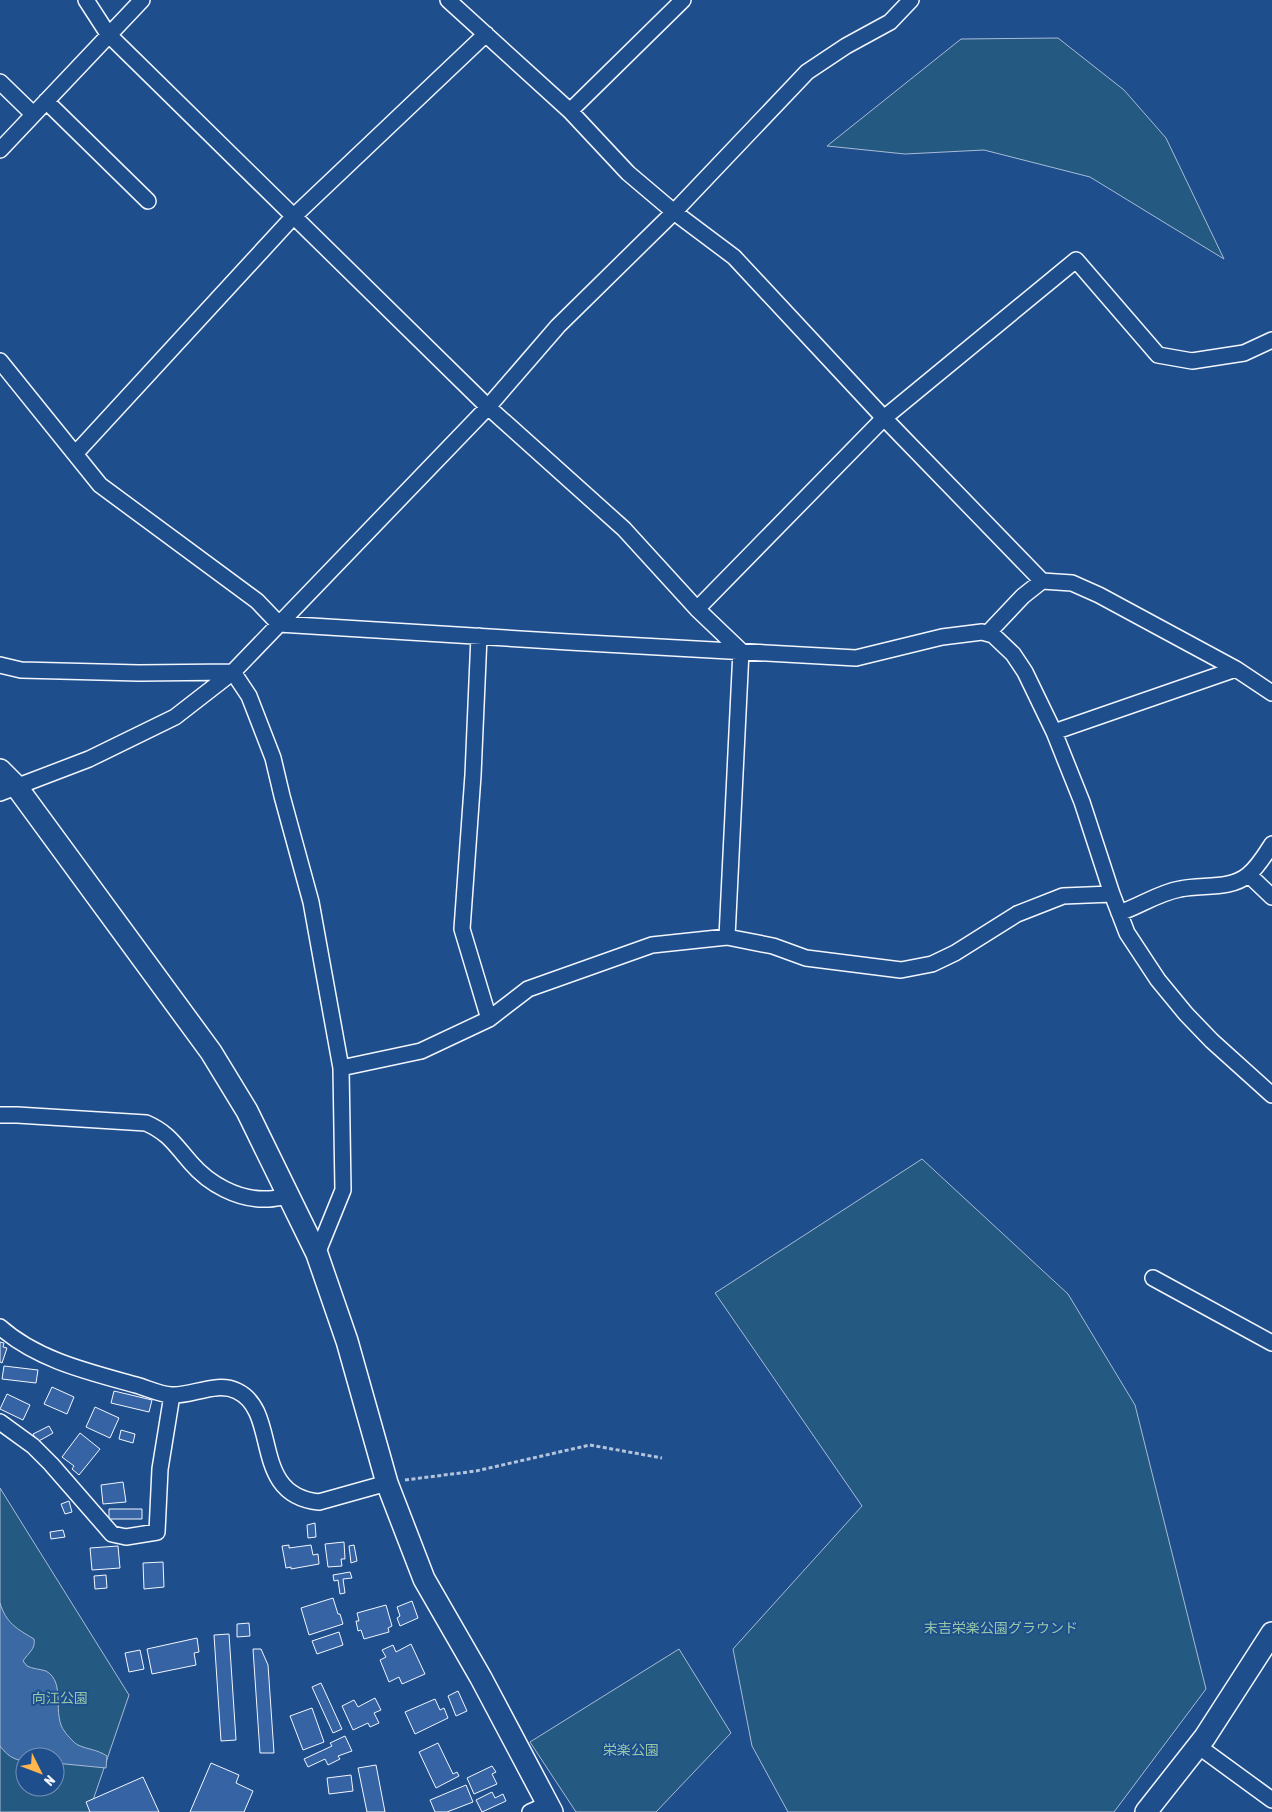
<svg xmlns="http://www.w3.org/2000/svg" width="1272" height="1812" font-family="'Asap Condensed','Noto Sans JP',sans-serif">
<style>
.green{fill:#245a82;stroke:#a8bbd7;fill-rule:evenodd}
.water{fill:#3b69a3;stroke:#a8bbd7}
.building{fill:#3563a3;stroke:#f2f6ff}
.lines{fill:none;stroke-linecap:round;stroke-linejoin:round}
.street-casing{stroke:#f2f6ff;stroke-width:18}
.secondary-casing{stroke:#f2f6ff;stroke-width:24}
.path{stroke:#b3c4dc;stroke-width:3;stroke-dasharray:4 2.5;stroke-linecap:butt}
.street{stroke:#1f4e8c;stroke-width:15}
.secondary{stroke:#1f4e8c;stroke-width:21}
.labels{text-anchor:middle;stroke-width:4;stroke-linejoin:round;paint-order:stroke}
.park-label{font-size:14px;fill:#97c8a6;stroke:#1f4e8c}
</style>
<rect width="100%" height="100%" fill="#1f4e8c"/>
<path class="green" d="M1058 38 1124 90 1166 138 1224 259 1090 177 984 150 905 154 827 146 961 39Z
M922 1159 1068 1294 1135 1405 1206 1689 1114 1812H788L752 1746 733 1649 862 1506 715 1293Z
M0 1488 129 1695 89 1812H0ZM25 1757H55V1787H25Z
M679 1649 731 1733 656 1812H576L530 1742Z"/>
<path class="water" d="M0 1603C6 1623 17 1629 34 1639 36 1649 28 1653 23 1661L27 1666C33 1669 40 1669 46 1671 67 1683 51 1715 65 1732 68 1736 74 1743 78 1745 89 1750 96 1749 107 1756L106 1768 55 1763V1757H25V1761C13 1760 7 1755 0 1746Z"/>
<path class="building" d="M0 1342 4 1343 3 1347 7 1348 2 1363 0 1362Z
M4 1366 38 1370 36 1383 2 1379Z
M52 1387 74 1397 67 1414 44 1404Z
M114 1391 152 1400 149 1412 111 1403Z
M7 1394 30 1405 23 1420 0 1409Z
M95 1407 119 1418 110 1438 86 1427Z
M49 1426 53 1433 37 1442 33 1434Z
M121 1430 135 1434 133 1443 119 1439Z
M80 1433 100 1449 79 1475 72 1469 74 1466 62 1457Z
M123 1482 126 1502 103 1504 101 1485Z
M69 1501 72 1512 65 1514 61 1504Z
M109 1509H142V1519H109Z
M315 1523 316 1537 308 1538 307 1525Z
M63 1530 65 1537 51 1539 50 1532Z
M344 1542 345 1559H341L342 1566 328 1567 325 1544Z
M289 1545V1548L311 1545 313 1555 318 1554 319 1564 291 1569V1567L286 1568 282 1546Z
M354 1545 357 1561 351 1563 349 1546Z
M118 1546 120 1568 92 1570 90 1548Z
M163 1562 164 1587 144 1589 143 1563Z
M350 1572 352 1578 343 1579 345 1593 340 1594 338 1580 334 1581 333 1575Z
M106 1575 107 1588 95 1589 94 1576Z
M333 1598 338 1614H340L343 1624 309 1635 301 1608Z
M412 1601 418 1618 400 1626 397 1618 400 1616 397 1607Z
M386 1605 392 1626 388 1628 389 1632 364 1639 361 1630 358 1631 356 1621H359L357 1613Z
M249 1623 250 1636 237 1637V1624Z
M339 1632 343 1645 317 1654 312 1641Z
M229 1634 236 1740 221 1741 214 1635Z
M197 1638 199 1652 194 1653 196 1665 152 1674 147 1649Z
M411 1644 425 1674 402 1684 399 1677 389 1682 380 1660 386 1657 382 1650 393 1645 396 1652Z
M253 1649H261L268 1665 274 1753H260Z
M140 1650 144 1669 129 1672 125 1653Z
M321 1683 342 1729 333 1733 312 1687Z
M458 1691 467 1711 456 1716 448 1696Z
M375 1698 381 1710 374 1713 379 1723 370 1727 368 1723 353 1730 342 1706 354 1700 358 1707Z
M435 1699 440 1710 444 1708 448 1718 415 1734 405 1712Z
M312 1708 324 1742 303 1750 290 1716Z
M345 1736 352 1751 338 1756 340 1759 328 1765 325 1759 308 1767 304 1759 332 1746 330 1743Z
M438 1743 453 1774 457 1772 459 1776 436 1788 419 1752Z
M211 1763 239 1775 236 1783 253 1791 244 1812H190Z
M376 1765 385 1812H367L358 1768Z
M492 1766 496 1772 492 1774 497 1784 474 1794 467 1778Z
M351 1775 353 1791 329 1794 327 1778Z
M143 1777 159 1812H90L86 1802Z
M466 1785 473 1802 447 1812H435L430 1800Z
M492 1792 495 1798 503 1794 506 1801 482 1812 476 1800Z"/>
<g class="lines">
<defs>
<path id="street" d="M86 0 108 34 488 407 624 529 697 609 741 651 727 937
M448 0 570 111 628 173 674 212 734 257 884 418 1042 581
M0 82 33 114
M46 101 148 201
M570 111 683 0
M0 150 142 0
M0 361 100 485 257 601 279 624 569 642 856 658 942 637 982 632 993 635 1013 654 1025 672 1054 732 1082 802 1112 894 1127 933 1158 980 1186 1014 1212 1041 1272 1095
M75 454 293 217 486 34
M697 609 884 418 1076 260 1158 355 1192 361 1244 353 1272 340
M988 633 1023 596 1042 581 1072 583 1099 595 1236 669 1272 693
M479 636 473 775 462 929 489 1019
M0 665 21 670 139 673 233 672
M233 672 249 696 273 758 282 796 311 902 341 1068 343 1190 317 1254
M1054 732 1236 669
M0 793 89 759 175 717 233 672 488 407 558 326 674 212 807 72 846 46 890 22 911 0
M1249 875 1272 897
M1119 913C1140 906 1158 893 1180 889 1202 884 1230 890 1248 875 1258 867 1265 855 1272 844
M341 1068 421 1051 489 1019 528 989 652 945 727 937 773 946 806 958 901 970 932 964 955 953 1017 914 1063 896 1112 894
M0 1115H17L146 1123C169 1133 175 1145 191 1163 209 1184 238 1200 266 1199 274 1199 281 1197 289 1196
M1153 1278 1272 1343
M0 1327C37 1360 89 1372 136 1385 147 1388 161 1395 172 1395 192 1396 217 1381 237 1391 281 1412 249 1495 319 1502L387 1483
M0 1422 33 1446 51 1464 112 1534 126 1537 157 1532 160 1469 172 1395
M1198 1746 1272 1800
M530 1812 548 1804"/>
<path id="secondary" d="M0 770 16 786 211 1052 247 1111 317 1254 347 1341 387 1483 424 1579 481 1678 552 1812
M1146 1812 1205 1737 1272 1633"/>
</defs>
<use href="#street" class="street-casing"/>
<use href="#secondary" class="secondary-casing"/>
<path class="path" d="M405 1480 476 1471 590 1445 662 1458"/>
<use href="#street" class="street"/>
<use href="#secondary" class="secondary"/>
</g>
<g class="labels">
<g class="park-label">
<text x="1001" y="1633">末吉栄楽公園グラウンド</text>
<text x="60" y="1703">向江公園</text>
<text x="631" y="1755">栄楽公園</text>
</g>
</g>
<g transform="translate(40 1772) rotate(132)"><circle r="24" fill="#1f4e8c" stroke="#7391ba"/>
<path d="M0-4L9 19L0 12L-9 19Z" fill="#ffb74d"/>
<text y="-8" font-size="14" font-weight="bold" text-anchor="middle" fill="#f2f6ff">N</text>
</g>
</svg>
